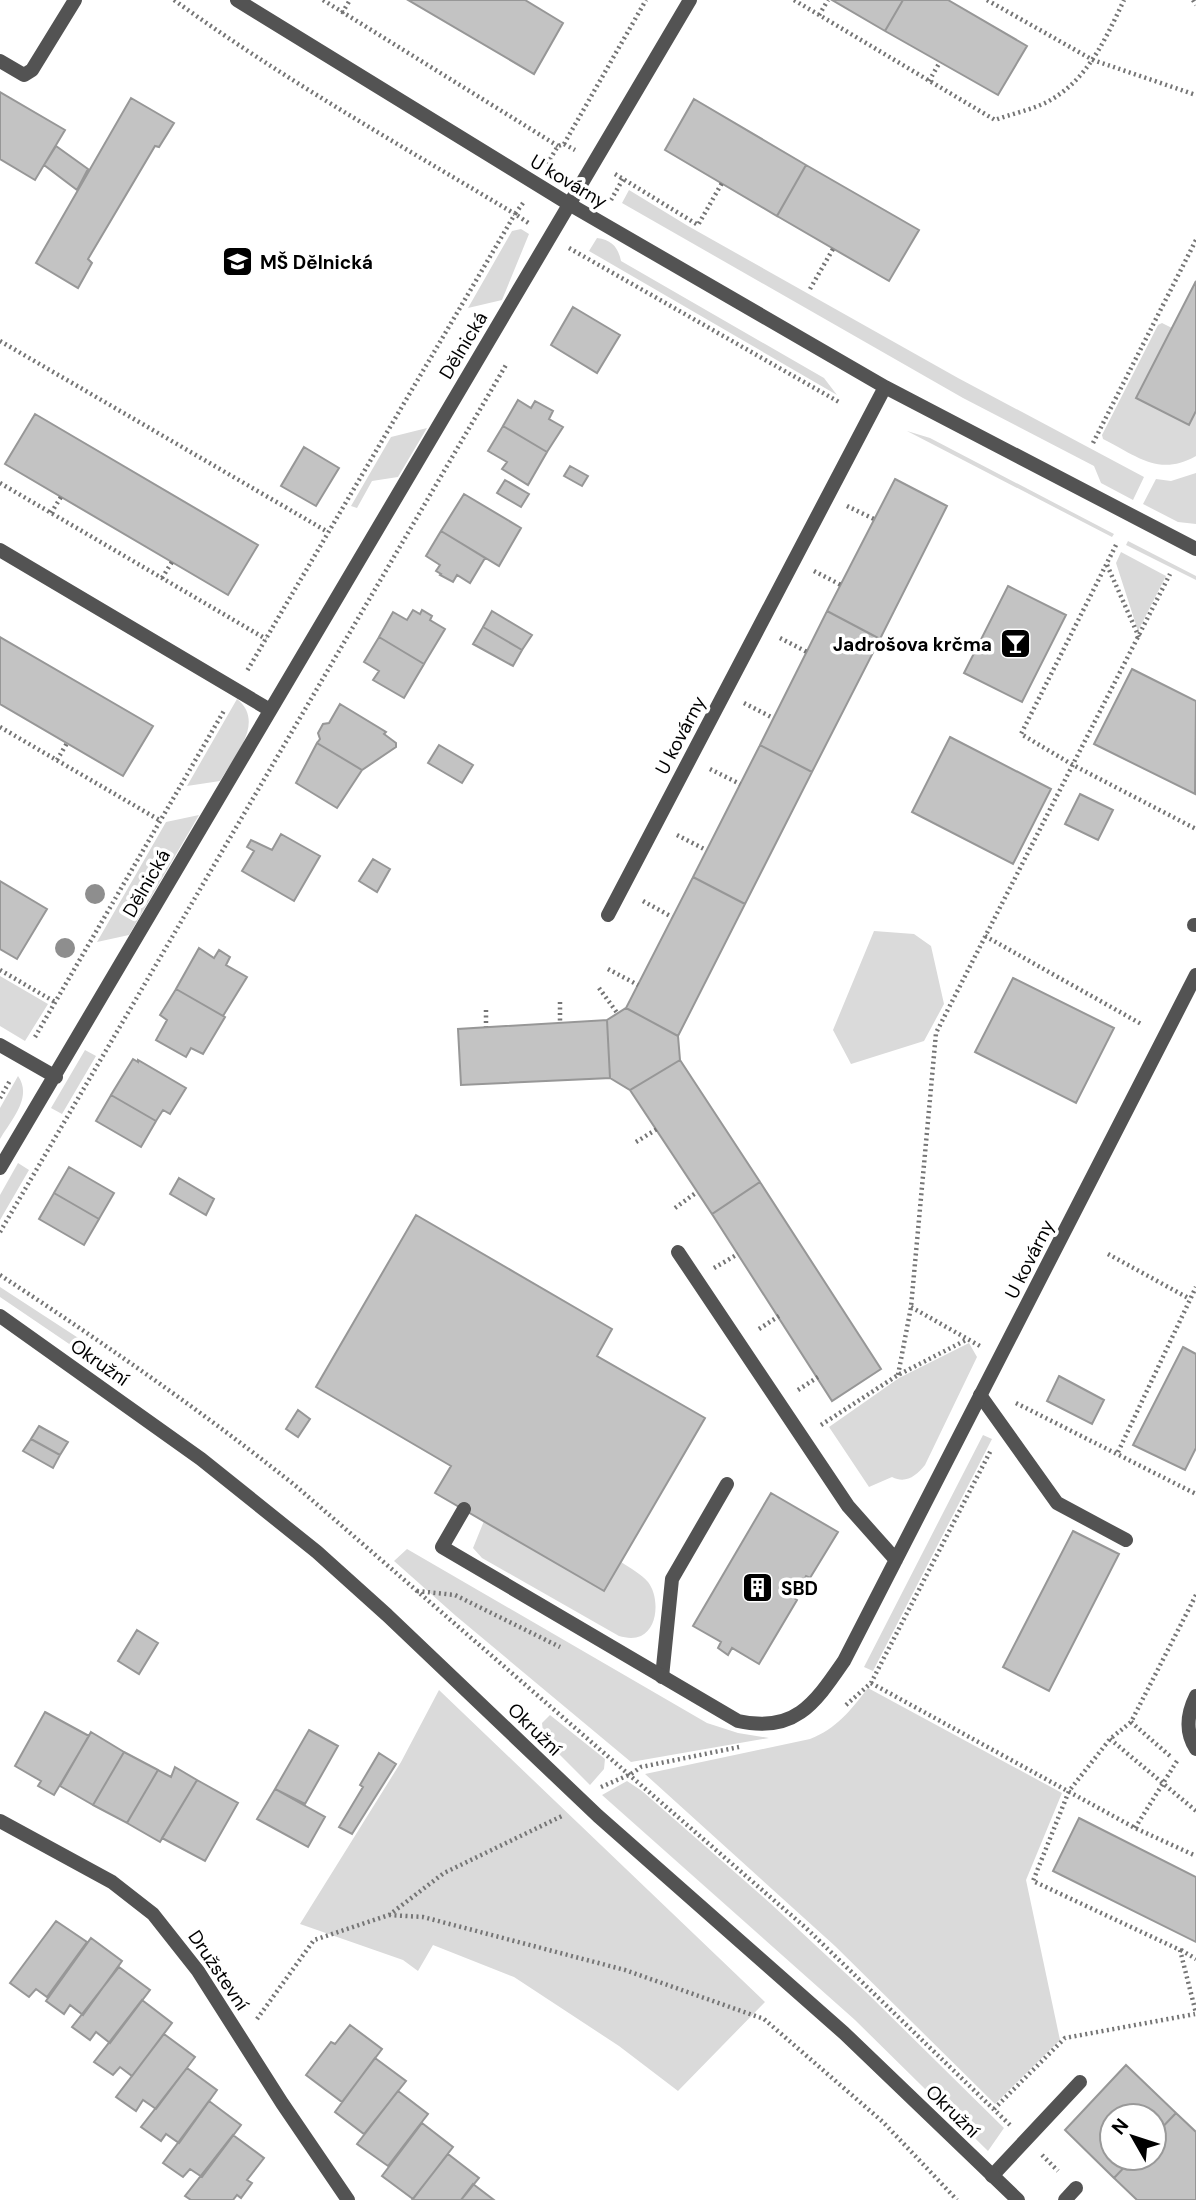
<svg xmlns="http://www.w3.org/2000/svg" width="1196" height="2200" font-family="'DM Sans',sans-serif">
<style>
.green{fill:#dadada}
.building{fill:#c3c3c3;stroke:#979797;stroke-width:2}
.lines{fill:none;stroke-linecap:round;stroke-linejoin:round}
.path{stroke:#757575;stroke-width:4.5;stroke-dasharray:2 3.5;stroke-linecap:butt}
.service{stroke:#535353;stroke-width:14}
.minor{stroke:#535353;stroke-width:14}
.tertiary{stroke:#535353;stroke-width:14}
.tree{fill:#8e8e8e}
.labels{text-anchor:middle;stroke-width:7;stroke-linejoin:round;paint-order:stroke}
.street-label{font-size:19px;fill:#000;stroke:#fff}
.poi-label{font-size:19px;font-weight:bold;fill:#000;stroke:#fff;text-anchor:start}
</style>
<rect width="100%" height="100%" fill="#fff"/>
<path class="green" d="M629 190 688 226 958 378 1144 477 1133 500 1101 483 1094 466 963 398 622 203Z
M521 229 529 234 502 300 468 308 512 231Z
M597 238C612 240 618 247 621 261L824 378 837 395 589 251Z
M1162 323 1172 328 1196 411V456C1159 477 1137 456 1103 439L1102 435 1158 325Z
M427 428 398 477 372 481 357 508 351 506 391 437Z
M907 431 930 438 1114 534 1112 537Z
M1196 473V524L1178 522 1143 504 1156 479 1171 481Z
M1128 541 1196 576V580L1126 545Z
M1121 552 1166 576 1138 631 1116 563Z
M237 699C266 722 234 757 220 781L187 786Z
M199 815 129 935 97 942 166 822Z
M874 931 914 934 931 946 944 1004 924 1041 851 1064 833 1030Z
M0 976 48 1004 25 1041 0 1026Z
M85 1050 96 1056 62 1114 51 1108Z
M18 1076C33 1097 11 1120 0 1139V1108Z
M18 1163 29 1170 0 1220V1195Z
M0 1287 86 1343 81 1352 0 1297Z
M969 1343 977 1357 925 1465C916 1476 906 1484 892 1477L869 1487 829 1427 899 1378Z
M983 1435 992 1439 873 1671 864 1667Z
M484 1521 604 1591 621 1562C630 1568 641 1574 648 1582 659 1596 659 1627 641 1636 634 1639 626 1638 619 1636L482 1558 473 1548Z
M407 1549 707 1723 738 1733 769 1738 631 1762 456 1616 394 1561Z
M868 1688 1062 1793 1026 1880 1060 2040 995 2104 835 1946 645 1774 810 1739C836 1729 851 1710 868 1688Z
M439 1690 765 2002 678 2091 619 2046 514 1977 433 1945 418 1971 403 1960 300 1924 401 1762Z
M550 1715 605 1759 604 1769 590 1785 544 1739 542 1723Z
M627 1781 642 1791 771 1904 869 1995 1004 2128 988 2151 855 2020 602 1795Z"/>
<path class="building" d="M408 0H525L563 23 534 74Z
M832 0H903L885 31Z
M903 0H948L1027 46 998 95 885 31Z
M0 92 65 130 35 180 0 159Z
M131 98 174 123 159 147 155 146 88 259 92 263 78 288 36 263Z
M694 99 806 165 777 216 665 150Z
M56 146 88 169 77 190 44 165Z
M806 165 919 230 889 281 777 216Z
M1196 281V411L1189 425 1136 398Z
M573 307 620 335 597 373 551 345Z
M518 400 531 408 535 401 553 411 549 419 563 427 547 452 503 426Z
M35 414 258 545 228 595 5 464Z
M503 426 547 452 528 485 502 469 507 462 488 451Z
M304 447 339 468 316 506 281 486Z
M570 466 588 476 582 486 564 476Z
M895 479 947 506 880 639 827 611Z
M505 480 529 494 521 507 497 493Z
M464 494 521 528 499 566 441 531Z
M441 531 485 558 470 583 457 575 453 582 440 575 441 574 436 571 440 565 426 556Z
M1008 586 1066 615 1022 702 964 673Z
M413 610 420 614 422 610 432 616 430 620 445 629 424 664 379 637 393 612 407 620Z
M492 611 532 635 522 650 483 627Z
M827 611 880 639 812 772 760 745Z
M483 627 522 650 513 666 473 644Z
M0 637 153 726 123 776 0 704Z
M379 637 424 664 404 698 373 680 379 671 364 662Z
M1132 669 1196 701 1195 794 1094 744Z
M340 704 386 732 384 734 396 743V747L362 770 317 743 320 739 318 733 323 724 329 723Z
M950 737 1051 789 1013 864 912 812Z
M317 743 362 770 337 808 296 783Z
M439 745 473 765 462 783 428 763Z
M760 745 812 772 745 904 693 877Z
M1080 794 1113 810 1098 840 1065 824Z
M281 834 320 856 294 901 242 871 254 851 247 847 251 840 272 850Z
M373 859 390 869 377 892 359 881Z
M693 877 745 904 678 1036 626 1008Z
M0 881 47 909 17 959 0 949Z
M199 948 214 958 219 950 230 957 226 965 247 977 223 1016 176 989Z
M1013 978 1114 1028 1076 1103 975 1052Z
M176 989 225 1017 203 1054 191 1048 186 1057 156 1040 167 1020 160 1015Z
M626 1008 678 1036 680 1060 630 1090 610 1078 607 1020Z
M607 1020 610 1078 461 1085 458 1029Z
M133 1059 138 1062V1060L186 1088 170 1114 163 1110 156 1121 111 1095Z
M680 1060 760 1182 712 1214 630 1090Z
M111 1095 156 1121 141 1147 96 1121Z
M69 1167 114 1193 99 1219 54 1193Z
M179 1178 214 1199 206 1215 170 1194Z
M760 1182 881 1369 832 1401 712 1214Z
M54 1193 99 1219 84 1245 39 1219Z
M416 1215 612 1329 597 1356 705 1418 604 1591 435 1493 451 1466 316 1387Z
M1183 1347 1196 1354V1448L1185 1470 1133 1445Z
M1059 1376 1104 1400 1092 1424 1047 1401Z
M298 1410 310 1419 298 1437 286 1429Z
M39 1426 68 1442 60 1455 31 1439Z
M31 1439 60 1455 53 1468 23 1451Z
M771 1493 838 1532 810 1578 806 1576 794 1598 797 1600 759 1664 732 1648 728 1655 718 1648 721 1642 693 1626Z
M1073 1531 1119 1554 1049 1691 1003 1667Z
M137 1630 158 1643 139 1674 118 1661Z
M45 1712 89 1736 54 1795 38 1786 41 1781 15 1766Z
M309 1730 338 1746 305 1804 275 1789Z
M91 1732 124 1752 93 1805 60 1786Z
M124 1752 158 1770 127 1823 93 1805Z
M379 1753 396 1764 352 1834 339 1827 363 1787 360 1785Z
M175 1767 197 1780 160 1842 127 1823 158 1770 171 1777Z
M197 1780 238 1803 205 1861 162 1838Z
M275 1789 325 1817 308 1847 257 1819Z
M1079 1818 1196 1877V1942L1053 1871Z
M56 1921 87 1942 47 1997 36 1989 29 1997 10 1983Z
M91 1938 122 1961 83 2015 70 2005 64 2014 46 2001Z
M119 1967 150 1990 110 2043 96 2032 90 2040 72 2027Z
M142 2000 172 2023 132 2076 120 2067 113 2075 94 2062Z
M350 2025 382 2049 342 2102 306 2075 331 2042 335 2044Z
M164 2034 195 2057 156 2109 143 2100 136 2111 116 2097Z
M375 2058 406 2081 364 2134 335 2112Z
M1126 2065 1176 2113 1154 2136V2116H1112V2158H1133L1114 2178 1065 2130Z
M187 2068 217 2090 179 2143 166 2134 161 2141 141 2127Z
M398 2091 428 2114 388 2166 357 2144Z
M209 2101 241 2125 202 2177 190 2169 183 2177 163 2163Z
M1176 2113 1196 2132V2200H1137L1114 2178 1133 2158H1154V2136Z
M422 2123 453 2147 413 2199 382 2176Z
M233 2135 264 2158 247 2180 252 2183 241 2198 237 2195 233 2200H191L185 2196Z
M448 2154 479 2178 461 2200H412Z
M473 2184 494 2200H461Z"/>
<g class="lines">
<path class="path" d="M174 0C283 79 400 145 515 214L247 671
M323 0 558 146
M794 0 995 120C1011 114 1031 110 1047 102 1087 81 1105 40 1124 0
M987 0 1093 60 1196 95
M1193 0 1196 5
M342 13 350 0
M819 15 828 0
M929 81 940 62
M564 144 646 0
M547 164 558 146 564 144 575 150
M615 174 698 225 722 183
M611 200 623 179
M523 203 515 214 530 224
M569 248 839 402
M810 289 833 249
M0 341 328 532
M1093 443 1196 240
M0 483 266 639
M847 506 874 519
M51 513 61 497
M1116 545 1021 734 1073 765 1196 829
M1107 565 1139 637
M814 571 841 585
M162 578 172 562
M780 638 807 652
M744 703 773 718
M0 727 161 821
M57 760 67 743
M710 769 740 784
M677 835 706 850
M643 901 672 917
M985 936 1143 1025
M608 969 638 985
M0 970 55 1002
M599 988 618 1014
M560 1002V1023
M486 1010V1027
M35 1037 225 709
M0 1098 11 1079
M636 1142 657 1129
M675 1208 697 1192
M0 1232 506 365
M1108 1254 1190 1299
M714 1268 738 1254
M0 1275C102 1342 202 1411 297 1487L806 1928 1010 2125
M911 1307 980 1346
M759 1329 779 1316
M898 1375 911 1307 936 1033 1170 574
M798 1390 818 1377
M1016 1403 1196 1494
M821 1425 898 1375 968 1339
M1118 1452 1196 1287
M417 1591 455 1595 560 1647
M1196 1595 1131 1722 1110 1739 1069 1791 1033 1881 1180 1950 1196 2013
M871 1683 1135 1828 1196 1856
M846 1705 871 1683 991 1450
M1131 1722 1170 1756
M1110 1739 1196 1811
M601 1787 631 1774 641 1767 739 1747
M1135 1828 1177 1761
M389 1915 423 1917 625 1970 764 2019 883 2122 957 2200
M1181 1950 1196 1959
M257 2019 314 1940 389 1915 444 1873 562 1816
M994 2109 1065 2038 1195 2014
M1042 2155 1058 2171"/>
<path class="service" d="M0 61 24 75 32 70 75 0
M1194 925H1196
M980 1395 1057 1503 1126 1540
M662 1677 672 1579 727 1484
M992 2176 1080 2082
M1065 2200 1076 2188"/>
<path class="minor" d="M237 0 569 204 885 387 1196 549
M0 550 270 710
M608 915 885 387
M0 1045 56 1077
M0 1168 690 0
M678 1252 848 1506 896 1560
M464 1509 442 1547 738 1721C795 1734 815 1703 844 1661L1196 975
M1196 1696C1187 1714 1185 1732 1196 1749
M0 1821 112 1882 153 1914 198 1971 282 2103 348 2200"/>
<path class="tertiary" d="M0 1316 201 1459 317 1552 387 1615 598 1816 844 2033 1018 2200"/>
</g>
<g class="tree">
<circle cx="95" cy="894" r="10"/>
<circle cx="65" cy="948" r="10"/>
</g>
<defs>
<symbol id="school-square" viewBox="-11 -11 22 22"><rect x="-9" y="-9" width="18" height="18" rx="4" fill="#000" stroke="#fff"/><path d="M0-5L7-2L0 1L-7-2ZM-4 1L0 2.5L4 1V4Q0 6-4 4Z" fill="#fff"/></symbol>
<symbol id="bar-square" viewBox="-11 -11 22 22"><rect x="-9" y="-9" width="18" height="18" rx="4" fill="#000" stroke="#fff"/><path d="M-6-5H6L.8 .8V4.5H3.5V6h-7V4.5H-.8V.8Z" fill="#fff"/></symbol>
<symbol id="building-square" viewBox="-11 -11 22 22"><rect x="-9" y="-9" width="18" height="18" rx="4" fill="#000" stroke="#fff"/><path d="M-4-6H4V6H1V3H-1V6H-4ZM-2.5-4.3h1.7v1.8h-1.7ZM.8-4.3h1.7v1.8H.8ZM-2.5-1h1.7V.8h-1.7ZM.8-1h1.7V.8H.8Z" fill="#fff"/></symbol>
</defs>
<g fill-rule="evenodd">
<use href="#school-square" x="220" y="244" width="35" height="35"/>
<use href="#bar-square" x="998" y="626" width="35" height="35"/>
<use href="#building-square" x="740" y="1570" width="35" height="35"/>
</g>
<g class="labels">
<g class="street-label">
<text transform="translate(569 181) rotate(31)" y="7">U kovárny</text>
<text transform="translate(463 345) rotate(-59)" y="7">Dělnická</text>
<text transform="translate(680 735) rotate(-62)" y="7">U kovárny</text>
<text transform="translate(146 883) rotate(-60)" y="7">Dělnická</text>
<text transform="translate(1029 1259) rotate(-63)" y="7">U kovárny</text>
<text transform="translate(100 1362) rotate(35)" y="7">Okružní</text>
<text transform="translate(535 1729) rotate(44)" y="7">Okružní</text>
<text transform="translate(219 1970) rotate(56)" y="7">Družstevní</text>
<text transform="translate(953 2111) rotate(44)" y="7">Okružní</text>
</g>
<g class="poi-label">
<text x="260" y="269">MŠ Dělnická</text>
<text x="992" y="651" text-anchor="end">Jadrošova krčma</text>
<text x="781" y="1595">SBD</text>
</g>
</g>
<g transform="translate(1133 2137) rotate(309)"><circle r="33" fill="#ffffff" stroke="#999999" stroke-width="2"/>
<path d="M0-5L12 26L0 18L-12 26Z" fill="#000000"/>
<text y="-10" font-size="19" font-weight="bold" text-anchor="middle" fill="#000000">N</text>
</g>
</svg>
